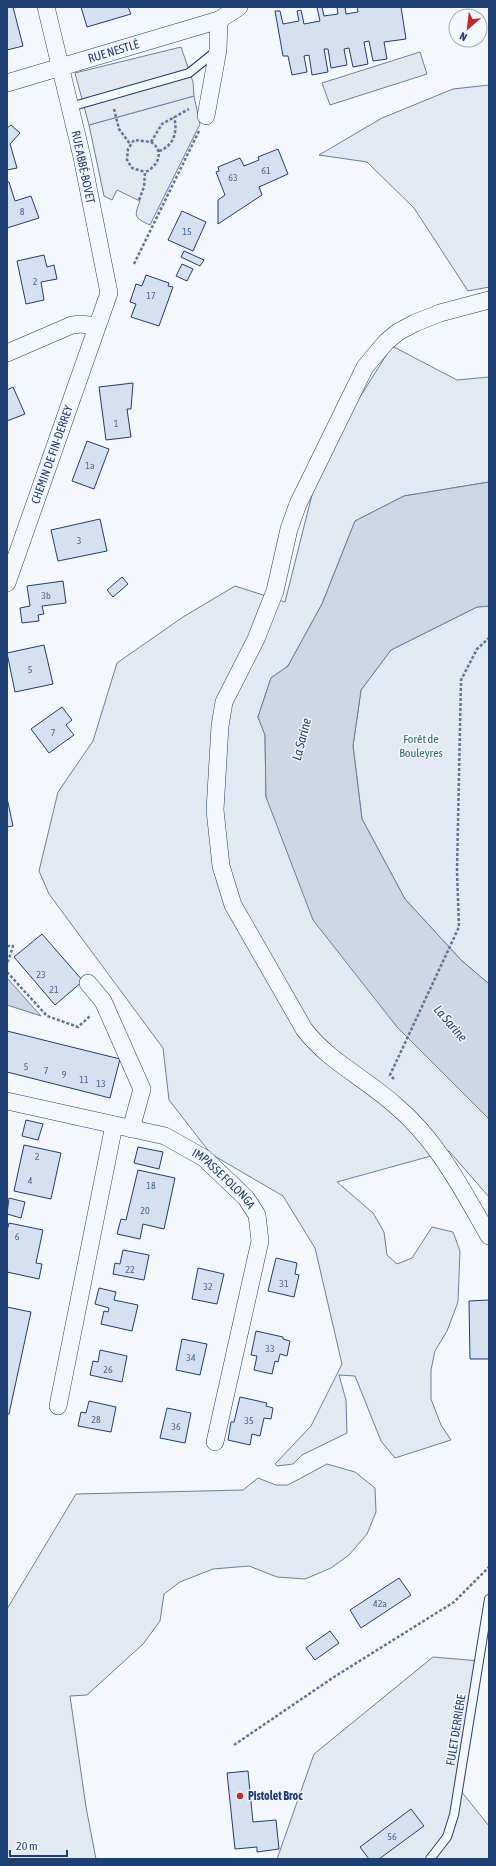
<svg xmlns="http://www.w3.org/2000/svg" width="496" height="1866" font-family="'Asap Condensed',sans-serif">
<style>
.green{fill:#e3e9f0;stroke:#687fa3}
.parking{fill:#e3e8f0;stroke:#687fa3}
.water{fill:#cfd7e4;stroke:#687fa3}
.building{fill:#d5e0f0;stroke:#1d3f73}
.lines{fill:none;stroke-linecap:round;stroke-linejoin:round}
.lane-casing{stroke:#1d3f73;stroke-width:10}
.street-casing{stroke:#1d3f73;stroke-width:18}
.path{stroke:#5e769c;stroke-width:2.5;stroke-dasharray:3 2;stroke-linecap:butt}
.lane{stroke:#f4f7fb;stroke-width:8}
.street{stroke:#f4f7fb;stroke-width:17}
.poi-dot{fill:#c62828;stroke:#f4f7fb;stroke-width:1.5}
.labels{text-anchor:middle;stroke-width:3;stroke-linejoin:round;paint-order:stroke}
.number-label{font-size:10px;fill:#4b6792}
.street-label{font-size:12px;fill:#1d3f73;stroke:#f4f7fb}
.park-label{font-size:12px;fill:#2c6c60;stroke:#f4f7fb}
.poi-label{font-size:12px;font-weight:bold;fill:#1d3f73;stroke:#f4f7fb;text-anchor:start}
.water-label{font-size:13px;font-style:italic;fill:#1d3f73;stroke:#f4f7fb}
</style>
<rect width="100%" height="100%" fill="#f4f7fb"/>
<path class="green" d="M489 85V287L468 291 414 208 367 162 319 155 382 118 453 89Z
M194 96 200 124 150 225C134 218 134 216 140 201L117 190 112 200 104 196 89 125Z
M392 346 457 380 489 377V482L404 496 355 521 322 604 288 666 271 678 258 717 265 735 266 797 397 1027 489 1119V1197L449 1151 337 1182 373 1213 384 1232 387 1255 397 1264 412 1258 432 1227 453 1232 460 1251 458 1302 447 1331 435 1351 431 1370V1399L441 1425 451 1440 395 1458 381 1441 355 1376 339 1375 346 1400 347 1433 302 1455 293 1464 277 1466 275 1464 311 1426 342 1364 315 1248 283 1196 211 1154 169 1100 163 1048 49 894 39 871 58 792 93 741 117 663 183 617 235 586 285 602 321 459Z
M489 606V984L461 960 405 899 362 819 353 746 361 690 391 650 477 607Z
M327 1464 355 1472 375 1488 376 1512 367 1534 349 1555 331 1568 305 1579 277 1577 249 1566 213 1569 180 1582 164 1594 160 1621 143 1644 87 1695 70 1696 86 1807 96 1859H7V1609L76 1494 243 1490 258 1478 276 1485H288Z
M433 1657 480 1661 461 1791 489 1826V1859H277L314 1754Z"/>
<path class="parking" d="M181 47 193 82 194 96 89 125 75 73Z
M420 52 427 74 330 105 322 83Z"/>
<path class="water" d="M489 482V606L477 607 391 650 361 690 353 746 362 819 405 899 461 960 489 984V1119L397 1027 313 920 266 797 265 735 258 717 271 678 288 666 322 604 355 521 404 496Z
M7 978 41 1016 7 1005Z"/>
<path class="building" d="M7 7H13L23 46 7 50Z
M81 7H128L131 14 87 27Z
M317 7H322L324 16 338 14 337 7H345L346 14 358 12 357 7H401L406 39 384 42 387 59 373 61 369 41 364 42 368 64 353 67 349 48 344 49 347 65 331 68 328 49H324L328 72 312 75 309 55 304 56 307 72 292 75 288 56H283L275 11H280L283 24 299 21 297 11 301 10 304 24 320 21Z
M11 125 20 133 10 144 17 168 7 170V128Z
M278 149 288 174 259 187 262 195 218 224V200L225 195 216 172 219 171 218 167 240 158 244 166 259 160 258 157Z
M7 182H9L15 201 31 196 39 218 7 228Z
M182 211 206 222 193 251 168 240Z
M184 251 204 260 200 266 181 257Z
M44 255 47 267 54 265 57 279 41 282 44 300 26 304 17 261Z
M182 264 193 269 187 281 176 276Z
M146 275 169 283 168 286 173 287 159 326 131 317 136 304 130 302 136 284 142 286Z
M133 383 131 409H127L131 437 106 440 99 387Z
M13 387 25 414 7 421V390Z
M87 441 109 449 94 489 72 481Z
M100 519 107 551 58 561 51 530Z
M122 577 128 584 113 597 107 590Z
M63 581 66 603 42 606 44 614 38 615 39 621 22 623 20 608 30 606 27 586Z
M44 645 53 684 15 692 7 653Z
M62 707 72 720 66 725 74 735 49 753 31 729Z
M7 798 13 826 7 827Z
M42 934 83 981 55 1005 14 957Z
M7 1031 120 1059 110 1098 7 1072Z
M26 1120 43 1124 38 1140 22 1136Z
M24 1145 61 1153 51 1199 14 1191Z
M138 1147 163 1152 159 1169 134 1163Z
M138 1170 175 1178 164 1229 143 1224 140 1239 117 1234 121 1219 126 1220Z
M9 1198 25 1202 21 1218 7 1214Z
M9 1223 43 1230 36 1263 42 1264 39 1279 7 1272V1231Z
M123 1250 149 1255 144 1280 113 1274 115 1263 120 1264Z
M276 1258 297 1263 295 1274 299 1275 294 1297 268 1291Z
M198 1268 224 1274 217 1304 192 1299Z
M99 1288 116 1292 114 1300 138 1305 132 1331 101 1324 104 1311 108 1312 109 1308 95 1304Z
M489 1300V1359H470L469 1301Z
M7 1307 31 1312 9 1414H7Z
M256 1331 283 1337V1339L290 1341 287 1356 280 1354 278 1362 275 1361 272 1374 254 1370 257 1356 251 1355Z
M182 1339 207 1344 200 1375 176 1370Z
M100 1350 127 1356 122 1382 90 1375 93 1361 98 1362Z
M240 1397 267 1403 266 1406 273 1408 271 1419 264 1418 260 1436 252 1434 250 1445 228 1440 231 1422H234Z
M89 1401 116 1407 111 1432 78 1426 81 1412 86 1413Z
M167 1408 191 1413 185 1443 160 1438Z
M399 1578 411 1595 361 1628 350 1610Z
M330 1631 339 1643 315 1660 306 1648Z
M248 1771 253 1822 276 1820 279 1849 257 1852V1847L235 1849 227 1773Z
M411 1809 424 1826 379 1859H369L360 1847Z"/>
<g class="lines">
<defs>
<path id="lane" d="M70 107 189 73 215 52
M430 1859 447 1837 454 1815 489 1599"/>
<g id="street">
<path id="s1" d="M7 83 219 20 239 7"/>
<path d="M206 116 218 50 219 20"/>
<path d="M489 300 440 313 415 323 398 332 386 342 365 367 298 504 289 529 275 591 256 639 224 702 220 726 215 810 221 866 233 905 304 1029C328 1061 365 1078 395 1105 437 1140 462 1189 489 1236"/>
<path d="M7 353 72 325 81 324 96 326"/>
<path id="s2" d="M7 583 109 293 82 157 46 7"/>
<path d="M88 983 103 1001 142 1089 131 1129"/>
<path id="s3" d="M7 1101 165 1136 204 1158 246 1198 257 1215 260 1241 215 1442"/>
<path d="M58 1406 114 1125"/>
</g>
</defs>
<use href="#lane" class="lane-casing"/>
<use href="#street" class="street-casing"/>
<path class="path" d="M114 109 119 129 130 144
M151 142 162 124 189 109
M159 151C174 146 178 131 174 117
M139 200 144 187 145 172C158 167 165 151 151 142L134 140 128 149 127 160 132 168 145 172
M134 264 199 131
M7 946H13L7 964
M7 972 47 1016 78 1027 90 1016
M394 1079 390 1075 459 927 457 871 461 680 477 649 489 638
M234 1745 334 1677 454 1602 489 1567"/>
<use href="#lane" class="lane"/>
<use href="#street" class="street"/>
</g>
<circle class="poi-dot" cx="240" cy="1796" r="4"/>
<g class="labels">
<g class="number-label">
<text x="266" y="174">61</text>
<text x="233" y="181">63</text>
<text x="22" y="215">8</text>
<text x="187" y="235">15</text>
<text x="35" y="285">2</text>
<text x="151" y="299">17</text>
<text x="116" y="427">1</text>
<text x="90" y="469">1a</text>
<text x="79" y="544">3</text>
<text x="46" y="599">3b</text>
<text x="30" y="673">5</text>
<text x="53" y="736">7</text>
<text x="41" y="978">23</text>
<text x="54" y="993">21</text>
<text x="26" y="1070">5</text>
<text x="46" y="1074">7</text>
<text x="64" y="1078">9</text>
<text x="84" y="1083">11</text>
<text x="101" y="1087">13</text>
<text x="37" y="1160">2</text>
<text x="30" y="1184">4</text>
<text x="151" y="1189">18</text>
<text x="145" y="1214">20</text>
<text x="17" y="1240">6</text>
<text x="130" y="1273">22</text>
<text x="284" y="1287">31</text>
<text x="208" y="1290">32</text>
<text x="270" y="1352">33</text>
<text x="191" y="1361">34</text>
<text x="108" y="1373">26</text>
<text x="96" y="1423">28</text>
<text x="249" y="1424">35</text>
<text x="176" y="1430">36</text>
<text x="380" y="1607">42a</text>
<text x="392" y="1840">56</text>
</g>
<g class="street-label">
<text dy="4" stroke="none"><textPath href="#s1" startOffset="111">RUE NESTLÉ</textPath></text>
<text transform="translate(83 167) rotate(78)" y="4">RUE ABBÉ-BOVET</text>
<text dy="4" stroke="none"><textPath href="#s2" startOffset="136">CHEMIN DE FIN-DERREY</textPath></text>
<text dy="4" stroke="none"><textPath href="#s3" startOffset="235">IMPASSE FOLONGA</textPath></text>
<text transform="translate(456 1730) rotate(-81)" y="4">FULET DERRIÈRE</text>
</g>
<g class="park-label">
<text x="421" y="743">Forêt de<tspan x="421" dy="14">Bouleyres</tspan></text>
</g>
<g class="poi-label">
<text x="248" y="1800">Pistolet Broc</text>
</g>
<g class="water-label">
<text transform="translate(301 739) rotate(-76)" y="5">La Sarine</text>
<text transform="translate(451 1023) rotate(49)" y="5">La Sarine</text>
</g>
</g>
<rect width="496" height="1866" fill="none" stroke="#1d3f73" stroke-width="16"/>
<g transform="translate(468 28) rotate(208)"><circle r="19" fill="#f4f7fb" stroke="#9eadc5"/>
<path d="M0-3L7 15L0 10L-7 15Z" fill="#c62828"/>
<text y="-6" font-size="11" font-weight="bold" text-anchor="middle" fill="#1d3f73">N</text>
</g>
<path d="M10 1850v6h57v-6" fill="none" stroke="#1d3f73" stroke-width="2"/>
<text x="16" y="1850" font-size="12" fill="#1d3f73" stroke="#f4f7fb" stroke-width="3" paint-order="stroke">20 m</text>
</svg>
